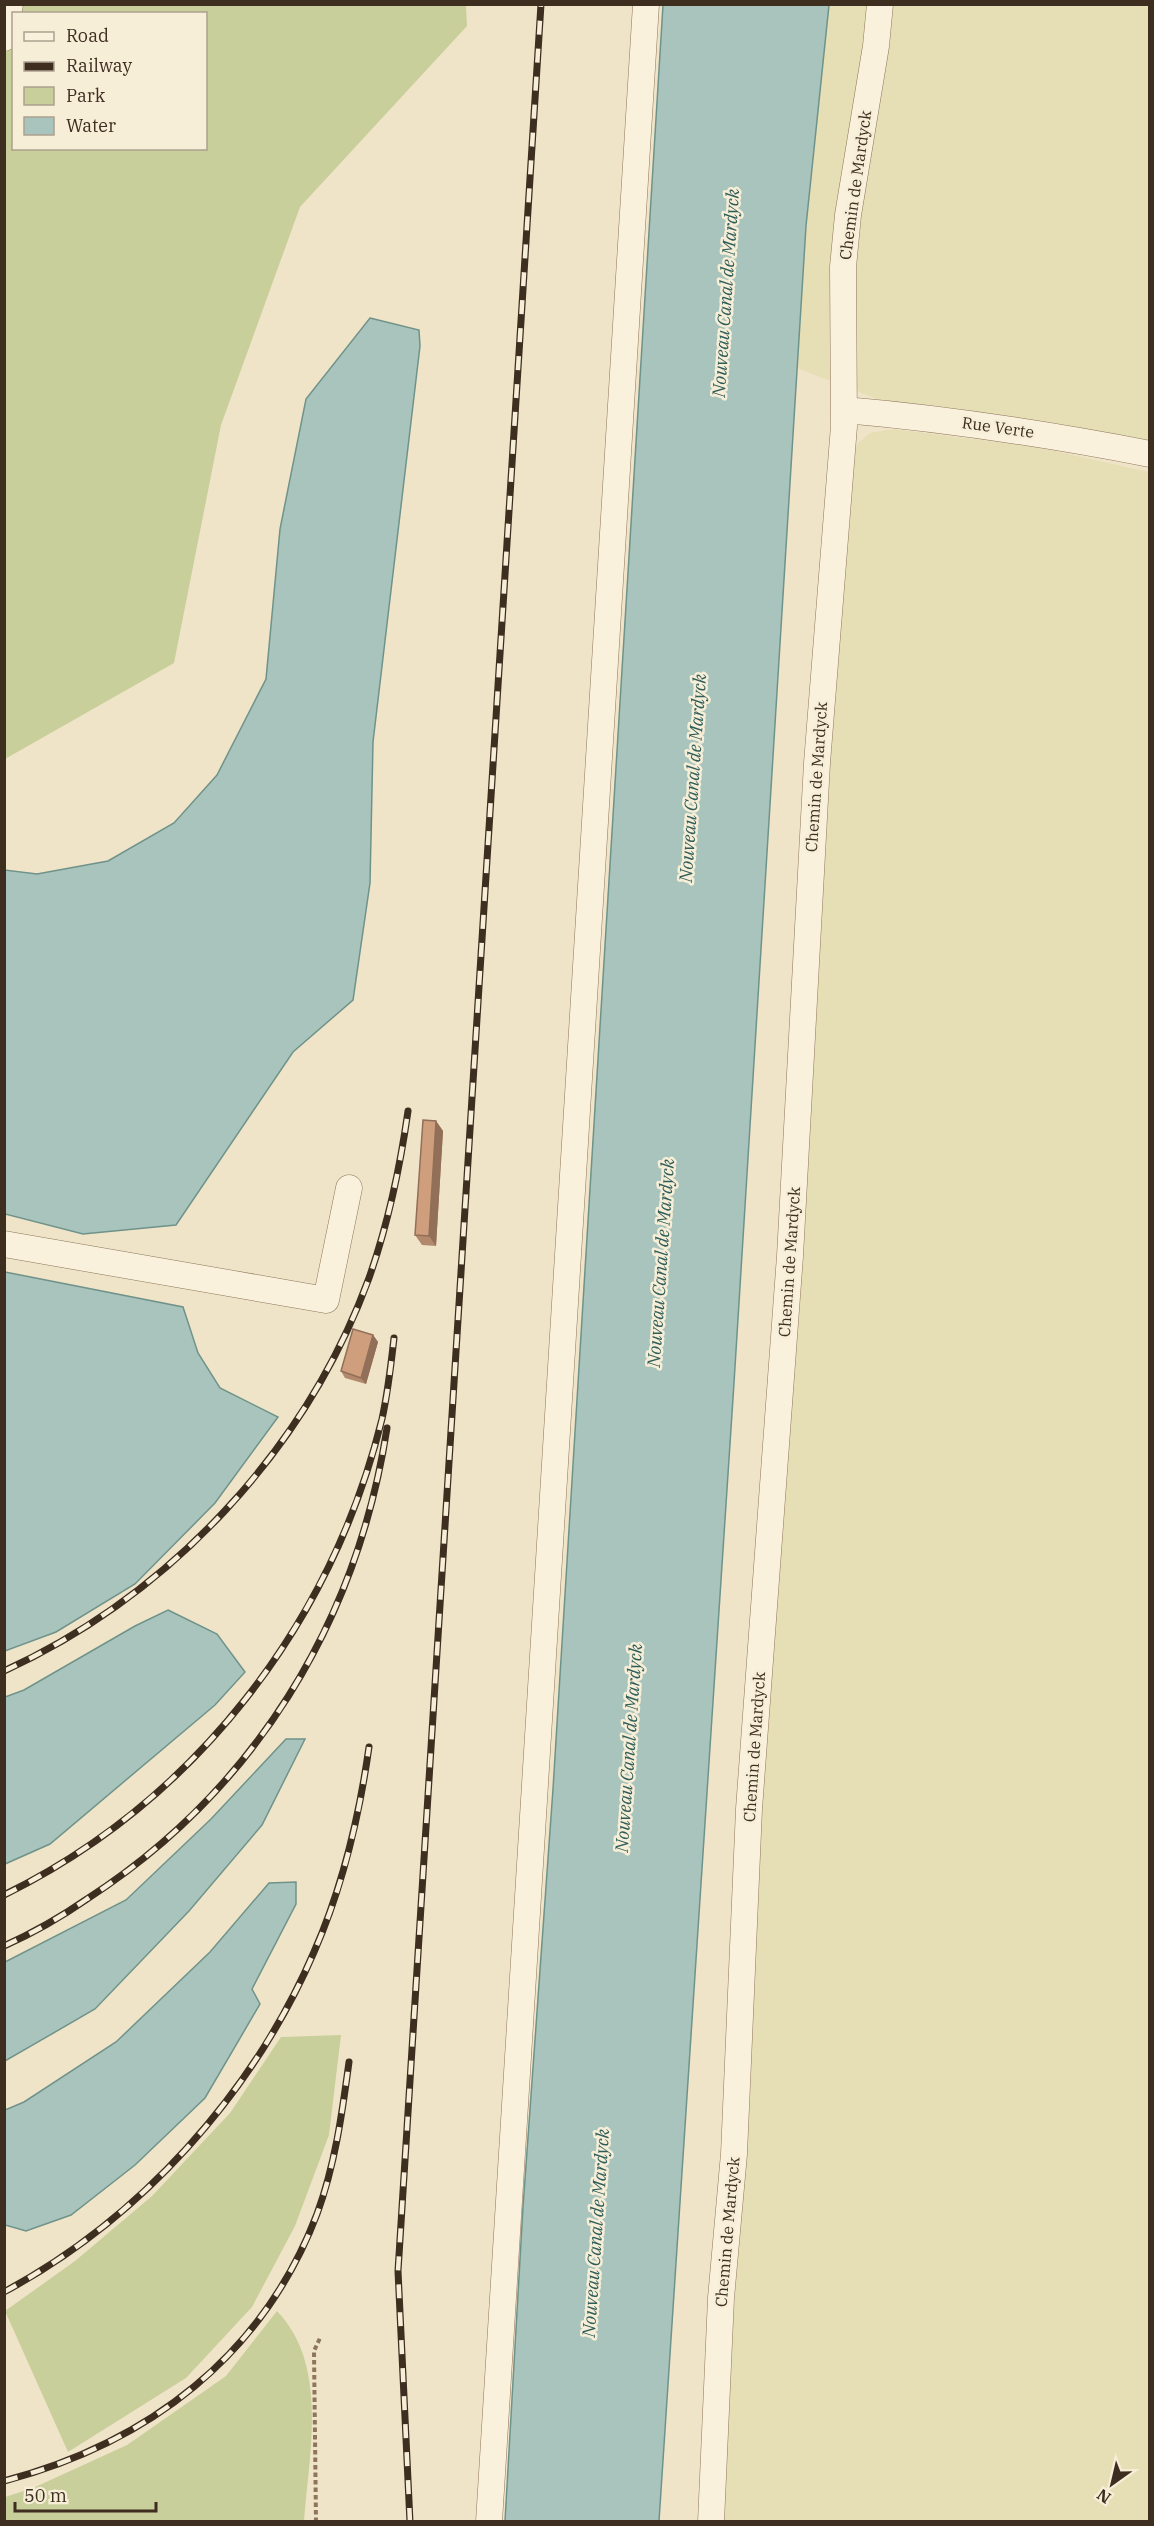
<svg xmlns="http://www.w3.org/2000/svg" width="1154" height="2526" font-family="'IBM Plex Serif',serif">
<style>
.farmland{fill:#e6deb5}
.green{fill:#c9cf9b;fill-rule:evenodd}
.water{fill:#a9c4bc;stroke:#6f938a;stroke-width:1.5}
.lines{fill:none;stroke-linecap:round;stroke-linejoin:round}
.minor-casing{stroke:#8d765c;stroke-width:27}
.path{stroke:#8d765c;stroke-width:4;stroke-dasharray:4.5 3;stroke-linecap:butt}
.minor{stroke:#faf1dc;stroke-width:26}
.rail-casing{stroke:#3d2e20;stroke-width:7}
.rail{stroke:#f7eed8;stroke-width:4.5;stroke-dasharray:14;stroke-linecap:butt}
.wall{fill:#b2896c}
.shaded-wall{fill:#916f58}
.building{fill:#cf9f7d;stroke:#916f58;stroke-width:1.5}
.labels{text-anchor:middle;stroke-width:5;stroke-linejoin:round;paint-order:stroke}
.street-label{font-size:16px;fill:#3d2e20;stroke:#f7eed8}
.water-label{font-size:18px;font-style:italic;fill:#2f5d5a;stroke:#f7eed8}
</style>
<rect width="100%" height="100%" fill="#f0e4c8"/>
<path class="farmland" d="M829 5H1149V444L885 402 797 368 806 226Z
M892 429 1036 447 1149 472V2521L723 2522 731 2348 750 2100 759 1791 826 774 855 446 870 433Z"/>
<path class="green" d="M5 5H466L467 26 300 207 221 425 174 663 5 759ZM14 14H206V148H14Z
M341 2035 329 2135 295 2226 252 2307 186 2378 68 2452 5 2311 75 2261 152 2196 230 2113 281 2037Z
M277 2311C329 2365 309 2453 304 2521H5V2497L33 2488 127 2445 226 2376Z"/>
<path class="water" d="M663 5H829L806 226 734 1383 659 2521H505L523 2207 553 1789Z
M370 318 419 330 420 346 373 742 370 883 353 1000 293 1052 176 1225 83 1234 5 1214V870L37 874 108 861 174 823 217 775 266 679 280 529 306 399Z
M5 1272 183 1307 198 1353 220 1388 278 1417 215 1503 135 1584 56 1632 5 1651Z
M168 1610 217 1634 245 1672 215 1705 50 1844 5 1864V1697L24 1690 135 1626Z
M286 1739H305L262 1825 189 1911 95 2009 5 2061V1962L126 1900 211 1819Z
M296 1882V1904L252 1989 260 2004 205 2098 135 2165 71 2215 26 2231 5 2225V2110L24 2102 116 2042 210 1952 269 1883Z"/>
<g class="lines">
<defs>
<path id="minor" d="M4 38 10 4
M845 410C948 419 1047 434 1150 454
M4 1244 326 1300 349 1188
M489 2522 646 4
M711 2522 721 2298 734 2154 749 1809 790 1256 817 763 844 426 843 267 848 215 876 46 880 4"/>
</defs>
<use href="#minor" class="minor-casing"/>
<path class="path" d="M316 2522 314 2351 320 2338"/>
<use href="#minor" class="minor"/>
<defs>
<path id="rail" d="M4 1671C170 1595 306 1450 369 1278 388 1224 400 1168 408 1111
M4 1895C195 1801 331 1625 382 1419 388 1392 391 1365 394 1338
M4 1946C33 1933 61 1917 87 1899 254 1791 357 1623 387 1428
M4 2292C140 2219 253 2094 314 1952 343 1886 359 1818 369 1747
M4 2481C148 2443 263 2356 317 2214 335 2165 342 2114 349 2062
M410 2522 398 2271 541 4"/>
</defs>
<use href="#rail" class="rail-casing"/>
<use href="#rail" class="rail"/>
</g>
<path class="wall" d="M436 1121 443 1131 436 1246 422 1245 415 1235Z
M373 1335 378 1342 366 1384 345 1378 341 1371Z"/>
<path class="shaded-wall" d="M436 1121 443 1131 436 1246 429 1236Z
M373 1335 378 1342 366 1384 361 1378Z"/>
<path class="building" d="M423 1120 436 1121 429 1236 415 1235Z
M353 1329 373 1335 361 1378 341 1371Z"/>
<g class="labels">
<g class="street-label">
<text transform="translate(855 185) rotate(-82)" y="6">Chemin de Mardyck</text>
<text transform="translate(998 427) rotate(8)" y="6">Rue Verte</text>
<text transform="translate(816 777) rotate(-86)" y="6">Chemin de Mardyck</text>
<text transform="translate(789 1262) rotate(-86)" y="6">Chemin de Mardyck</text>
<text transform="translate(754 1747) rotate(-86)" y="6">Chemin de Mardyck</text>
<text transform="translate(727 2232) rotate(-85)" y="6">Chemin de Mardyck</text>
</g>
<g class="water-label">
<text transform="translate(726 293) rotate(-86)" y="6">Nouveau Canal de Mardyck</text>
<text transform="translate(693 778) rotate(-86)" y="6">Nouveau Canal de Mardyck</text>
<text transform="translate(661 1263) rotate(-86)" y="6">Nouveau Canal de Mardyck</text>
<text transform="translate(629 1748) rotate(-86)" y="6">Nouveau Canal de Mardyck</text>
<text transform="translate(596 2233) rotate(-86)" y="6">Nouveau Canal de Mardyck</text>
</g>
</g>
<rect width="1154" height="2526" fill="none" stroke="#3d2e20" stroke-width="12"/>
<rect x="12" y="12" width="195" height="138" fill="#f7eed8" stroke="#ada18e" stroke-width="1.5"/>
<rect x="24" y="32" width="30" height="9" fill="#faf1dc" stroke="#ada18e" stroke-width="1.5"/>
<text x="66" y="42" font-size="18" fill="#3d2e20">Road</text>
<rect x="24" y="62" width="30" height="9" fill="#3d2e20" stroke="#ada18e" stroke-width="1.5"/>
<text x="66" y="72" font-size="18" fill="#3d2e20">Railway</text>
<rect x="24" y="87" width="30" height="18" fill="#c9cf9b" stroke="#ada18e" stroke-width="1.5"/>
<text x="66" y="102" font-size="18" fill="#3d2e20">Park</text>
<rect x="24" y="117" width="30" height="18" fill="#a9c4bc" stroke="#ada18e" stroke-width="1.5"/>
<text x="66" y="132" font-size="18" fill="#3d2e20">Water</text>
<g transform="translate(1112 2484) rotate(214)" stroke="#f7eed8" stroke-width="4.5" paint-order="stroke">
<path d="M0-4.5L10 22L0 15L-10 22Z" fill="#3d2e20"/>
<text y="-9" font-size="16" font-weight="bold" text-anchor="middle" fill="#3d2e20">N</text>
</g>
<path d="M15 2502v9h141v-9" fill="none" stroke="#3d2e20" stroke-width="3"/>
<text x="24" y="2502" font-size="18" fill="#3d2e20" stroke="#f7eed8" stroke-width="4.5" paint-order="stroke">50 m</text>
</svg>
